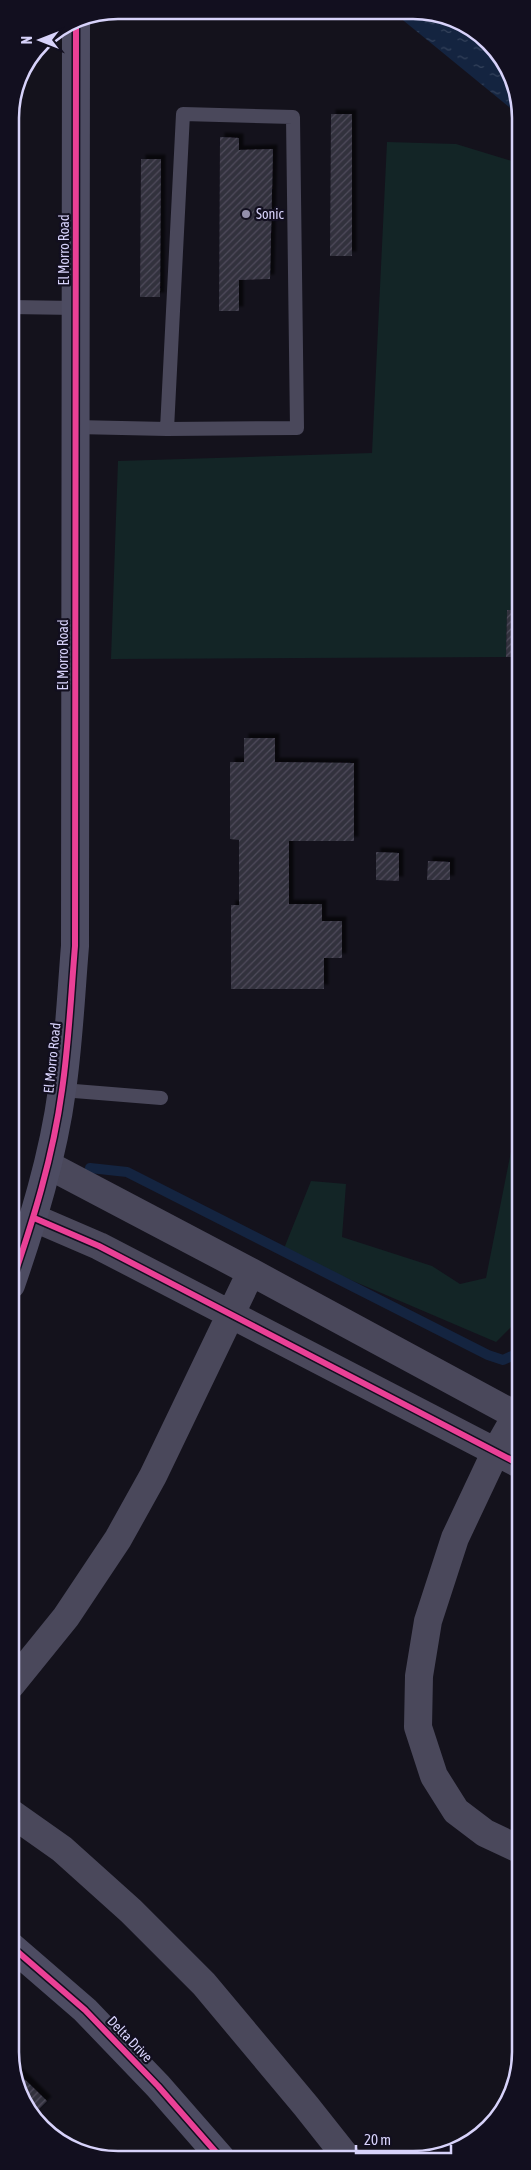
<svg xmlns="http://www.w3.org/2000/svg" width="531" height="2170" font-family="'Asap Condensed',sans-serif">
<style>
.grass{fill:#132526}
.water{fill:url(#water-ripples)}
.lines{fill:none;stroke-linecap:round;stroke-linejoin:round}
.stream{stroke:#142440;stroke-width:10}
.building{fill:url(#building-hatch);filter:url(#shadow)}
.lane{stroke:#4a485b;stroke-width:14}
.street{stroke:#4a485b;stroke-width:28}
.secondary{stroke:#4d4c62;stroke-width:28}
.cycleway-casing{stroke:#120f1f;stroke-width:9}
.cycleway{stroke:#ea4096;stroke-width:6}
.poi-dot{fill:#938fac;stroke:#120f1f;stroke-width:2}
.labels{text-anchor:middle;stroke-width:4.5;stroke-linejoin:round;paint-order:stroke}
.poi-label{font-size:14px;fill:#d7d2fa;stroke:#120f1f;text-anchor:start}
.street-label{font-size:14px;fill:#d7d2fa;stroke:#120f1f}
.rim{fill:none;stroke:#d7d2fa;stroke-width:2.5}
</style>
<defs>
<pattern id="water-ripples" width="26" height="14" patternUnits="userSpaceOnUse" patternTransform="scale(1.25)"><rect width="26" height="14" fill="#142440"/><path d="M2 4q2-2 4 0t4 0M15 11q2-2 4 0t4 0" fill="none" stroke="#35435c"/></pattern>
<pattern id="building-hatch" width="6" height="6" patternUnits="userSpaceOnUse" patternTransform="scale(1.25)"><rect width="6" height="6" fill="#32303e"/><path d="M-1 1l2-2M0 6l6-6M5 7l2-2" fill="none" stroke="#4f4d5b"/></pattern>
<filter id="shadow"><feDropShadow dx="4.5" dy="-4.5" stdDeviation="1" flood-color="#0009"/></filter>
</defs>
<rect width="100%" height="100%" fill="#14121c"/>
<path class="grass" d="M387 142 456 144 515 162 520 166V610H507L506 657 111 659 118 461 372 453Z
M520 1106V1309L513 1325 496 1342 283 1251 311 1181 346 1184 342 1237 432 1266 460 1284 486 1278Z"/>
<path class="water" d="M393 12H435L494 46 520 103V116Z"/>
<g class="lines">
<path class="stream" d="M90 1168 127 1172 488 1355 503 1360 514 1355 521 1343"/>
</g>
<path class="building" d="M331 114H352V256H330Z
M220 137 239 138V150L273 149 270 279 239 280V311H219Z
M141 159H161L160 297H140Z
M507 610H520V657H506Z
M244 738H275V762L354 763V841H289V904H322V921H342V958H324V989H231V905H239V840L230 839V762H244Z
M376 852 399 853V881L376 880Z
M428 861 450 862V880H427Z
M11 2066 47 2101 34 2114 11 2067Z"/>
<g class="lines">
<path class="lane" d="M10 307 76 308
M76 427 167 429 183 114 293 117 297 428 167 429
M62 1090 161 1098"/>
<path class="street" d="M48 1165 251 1272 521 1418
M34 1218 99 1246 521 1465
M516 1416 496 1451 455 1538 428 1621 419 1676 418 1727 434 1776 456 1811 485 1833 521 1850
M11 1685 66 1617 118 1539 153 1476 251 1272
M11 1813 62 1849 131 1911 204 1984 306 2106 348 2159"/>
<path class="secondary" d="M11 1285C33 1221 53 1157 62 1090 69 1042 71 994 75 946L76 18
M11 1946 85 2010 158 2086 221 2158"/>
<defs>
<path id="cycleway" d="M34 1218 99 1246 521 1465
M11 1285C33 1221 53 1157 62 1090 69 1042 71 994 75 946L76 18
M11 1946 85 2010 158 2086 221 2158"/>
</defs>
<use href="#cycleway" class="cycleway-casing"/>
<use href="#cycleway" class="cycleway"/>
</g>
<circle class="poi-dot" cx="246" cy="214" r="5"/>
<g class="labels">
<g class="poi-label">
<text x="256" y="219">Sonic</text>
</g>
<g class="street-label">
<text transform="translate(64 250) rotate(-90)" y="5">El Morro Road</text>
<text transform="translate(63 655) rotate(-90)" y="5">El Morro Road</text>
<text transform="translate(52 1058) rotate(-84)" y="5">El Morro Road</text>
<text transform="translate(130 2039) rotate(46)" y="5">Delta Drive</text>
</g>
</g>
<path d="M0 0H531V2170H0ZM118 19H413A99 99 0 0 1 512 118V2052A99 99 0 0 1 413 2151H118A99 99 0 0 1 19 2052V118A99 99 0 0 1 118 19Z" fill="#120f1f" fill-rule="evenodd"/>
<path class="rim" d="M118 19H413A99 99 0 0 1 512 118V2052A99 99 0 0 1 413 2151H118A99 99 0 0 1 19 2052V118A99 99 0 0 1 118 19Z"/>
<g transform="translate(40 40) rotate(270)" stroke="#120f1f" stroke-width="4" paint-order="stroke">
<path d="M0-4L9 19L0 12L-9 19Z" fill="#d7d2fa"/>
<text y="-8" font-size="14" font-weight="bold" text-anchor="middle" fill="#d7d2fa">N</text>
</g>
<path d="M356 2145v8h95v-8" fill="none" stroke="#d7d2fa" stroke-width="2.5"/>
<text x="364" y="2145" font-size="15" fill="#d7d2fa" stroke="#120f1f" stroke-width="4" paint-order="stroke">20 m</text>
</svg>
